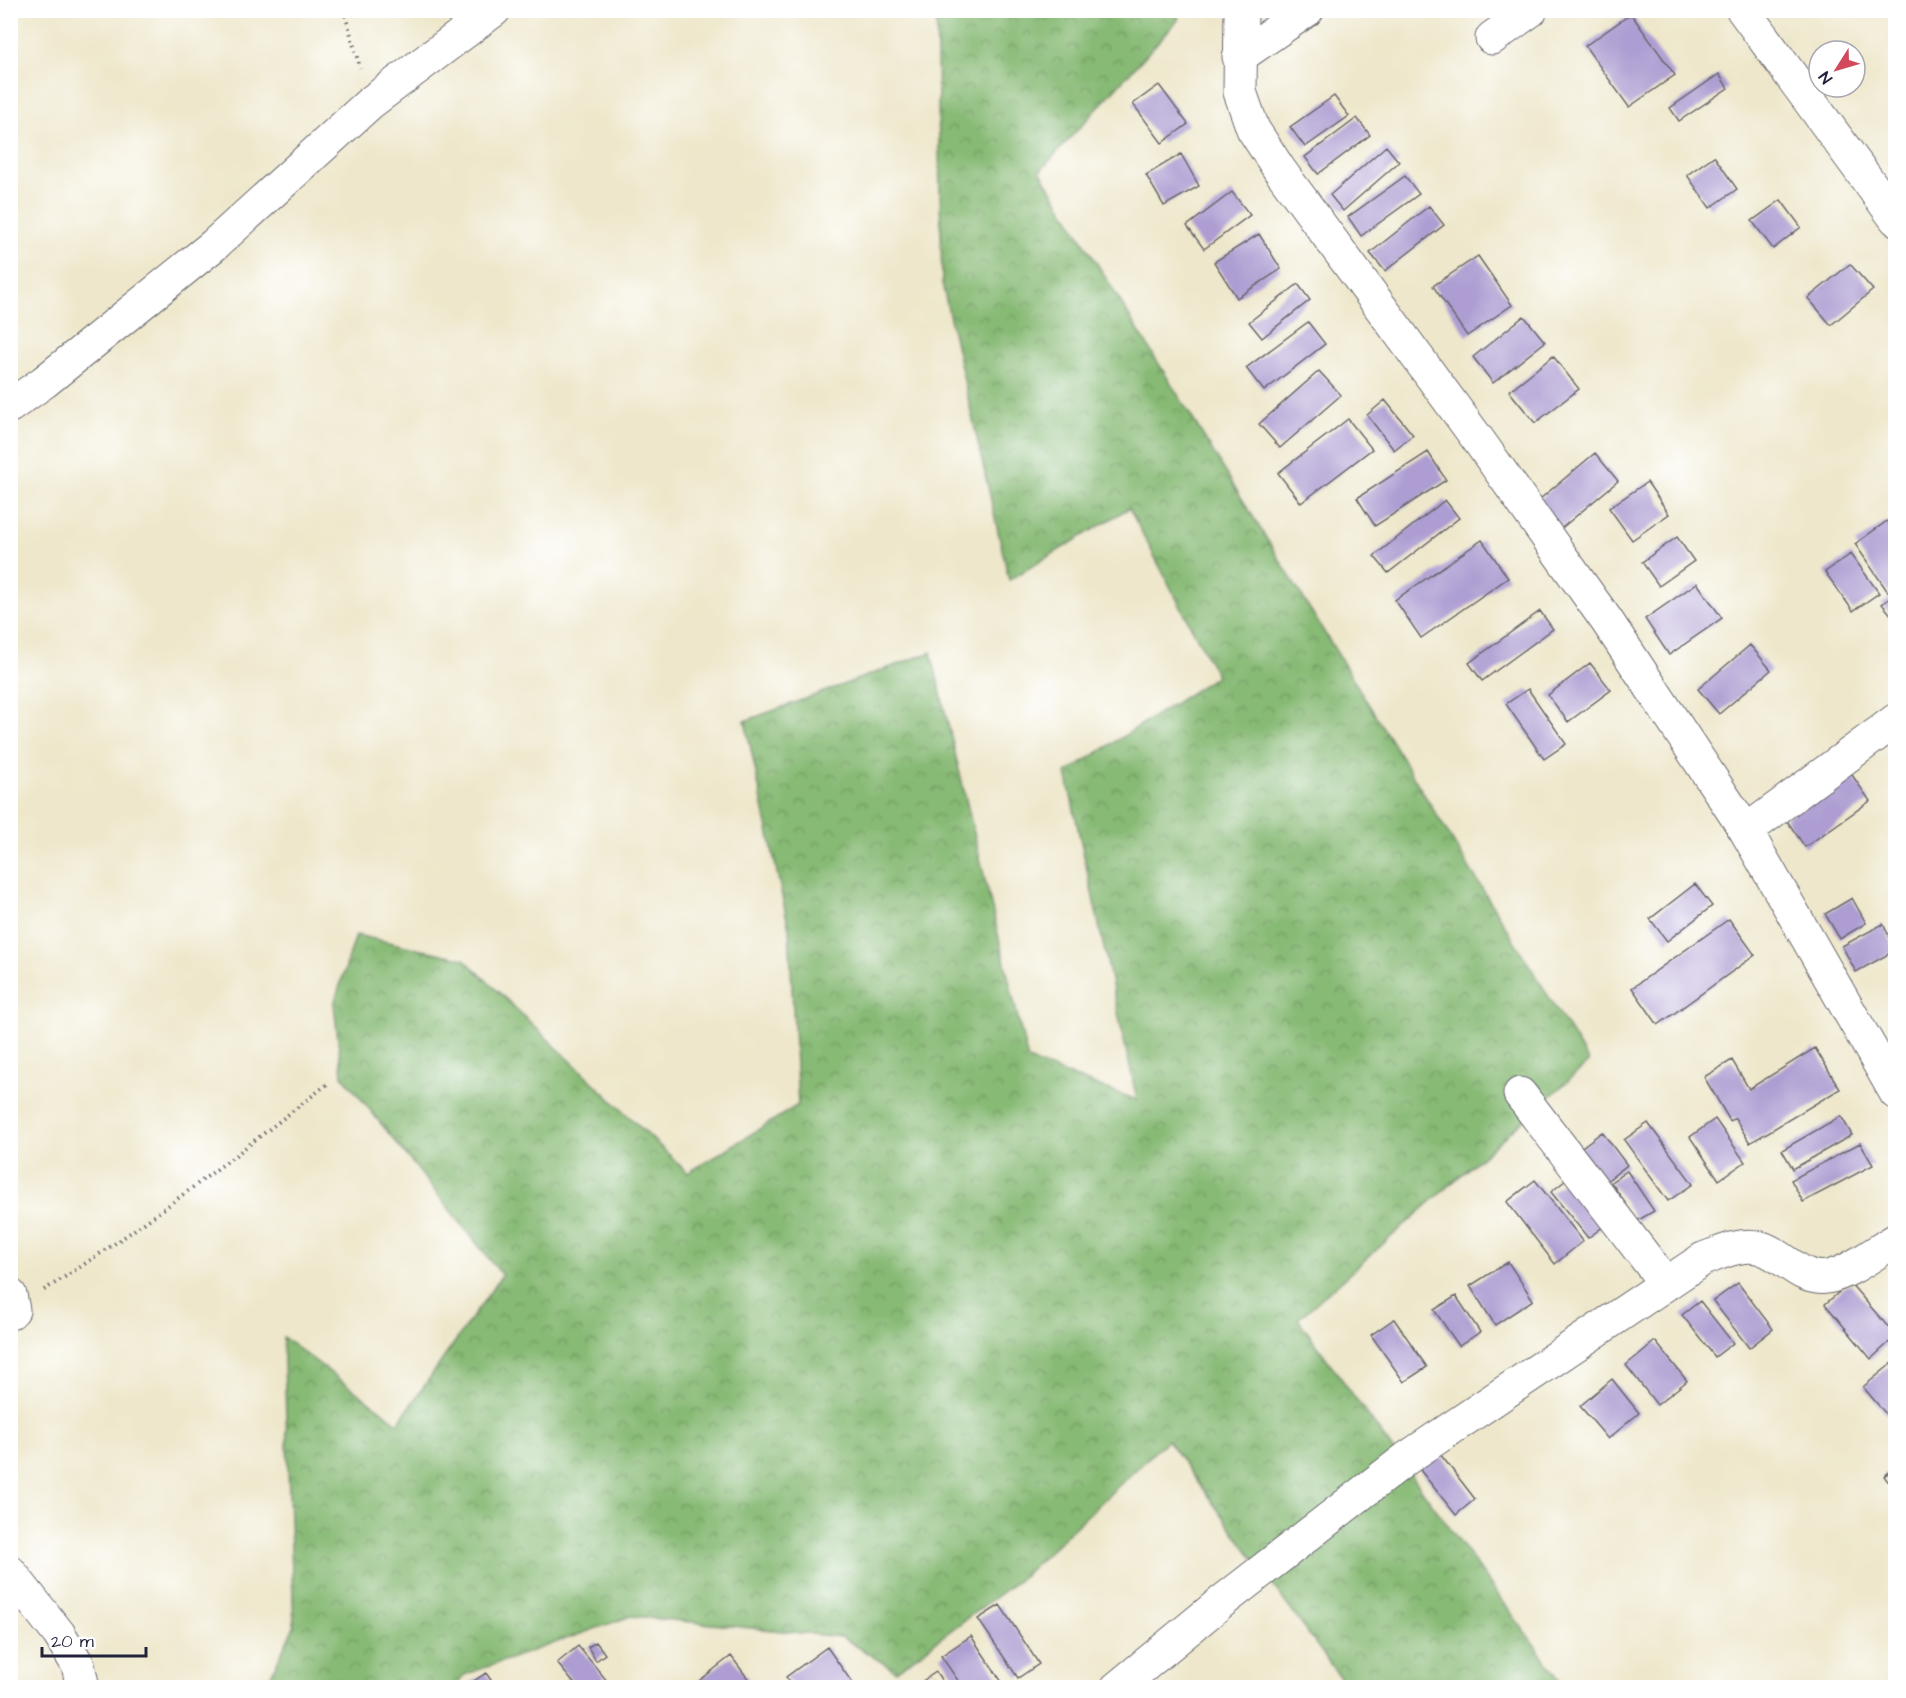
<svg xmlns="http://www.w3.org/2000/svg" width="1906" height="1698" font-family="'Architects Daughter',sans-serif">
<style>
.forest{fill:url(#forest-crowns);stroke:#546e58;stroke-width:1.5}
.building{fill:#ad9dd2}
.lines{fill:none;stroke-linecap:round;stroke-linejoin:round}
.minor-casing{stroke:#69676d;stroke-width:35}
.path{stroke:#69676d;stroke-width:4;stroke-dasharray:1.5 4.5;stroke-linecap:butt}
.minor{stroke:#fff;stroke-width:33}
</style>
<defs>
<pattern id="forest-crowns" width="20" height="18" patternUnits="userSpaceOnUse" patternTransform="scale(1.5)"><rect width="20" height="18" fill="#87ba74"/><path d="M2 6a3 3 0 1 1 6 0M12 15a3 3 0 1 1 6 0" fill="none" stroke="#6e9760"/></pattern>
</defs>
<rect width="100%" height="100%" fill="#fff"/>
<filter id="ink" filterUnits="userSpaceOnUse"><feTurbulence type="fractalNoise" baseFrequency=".0167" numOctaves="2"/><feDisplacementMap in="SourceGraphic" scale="12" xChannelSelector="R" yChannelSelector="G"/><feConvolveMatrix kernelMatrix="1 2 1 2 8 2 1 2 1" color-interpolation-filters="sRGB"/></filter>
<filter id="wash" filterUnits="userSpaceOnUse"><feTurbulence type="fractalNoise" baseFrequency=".008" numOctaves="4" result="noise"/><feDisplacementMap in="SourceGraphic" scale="24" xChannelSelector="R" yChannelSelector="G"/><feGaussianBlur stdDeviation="1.35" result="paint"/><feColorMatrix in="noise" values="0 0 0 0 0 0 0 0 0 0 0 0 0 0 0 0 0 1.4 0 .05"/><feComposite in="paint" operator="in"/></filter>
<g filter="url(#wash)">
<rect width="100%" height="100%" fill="#eee7cb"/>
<path class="forest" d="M936 11H1180L1178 20 1040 171 1589 1062 1298 1319 1565 1687H1347L1167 1440 1021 1578 896 1671 842 1637 631 1616 464 1675 456 1687 265 1688 294 1626 283 1337 398 1423 502 1275 342 1075 334 1004 356 935 464 959 688 1173 798 1105 789 929 745 721 931 652 1028 1060 1137 1100 1066 773 1217 676 1129 508 1009 580 942 283Z"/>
<g id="blocks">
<path class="building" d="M1631 14 1675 75 1629 107 1585 46Z
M1719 74 1728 88 1679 121 1670 108Z
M1159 85 1188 124 1162 143 1133 104Z
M1334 96 1349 116 1305 147 1290 127Z
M1357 118 1370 135 1318 174 1305 157Z
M1386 146 1399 162 1343 211 1330 195Z
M1181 154 1199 186 1164 206 1146 175Z
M1714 156 1737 189 1710 208 1687 175Z
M1405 176 1419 194 1361 236 1348 217Z
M1232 192 1250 215 1204 249 1187 226Z
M1781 200 1801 227 1773 249 1752 221Z
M1429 206 1444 225 1385 271 1370 253Z
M1259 234 1281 269 1237 298 1214 262Z
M1478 256 1512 305 1467 336 1433 286Z
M1850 264 1873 290 1831 325 1808 298Z
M1298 284 1310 300 1262 338 1249 322Z
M1524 316 1545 342 1493 383 1473 357Z
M1308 322 1325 344 1264 391 1246 368Z
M1553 356 1579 389 1535 423 1509 391Z
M1319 371 1341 395 1280 448 1259 424Z
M1385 400 1413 435 1394 450 1367 415Z
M1348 419 1372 449 1301 503 1278 473Z
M1428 452 1446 480 1375 526 1357 498Z
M1595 453 1618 481 1557 532 1534 504Z
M1647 482 1669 514 1632 540 1609 508Z
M1445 500 1459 518 1388 573 1374 556Z
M1887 521 1896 533V587L1888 592 1855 544Z
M1677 537 1694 561 1659 586 1642 562Z
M1482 540 1508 578 1421 638 1395 600Z
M1851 554 1879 593 1853 611 1825 572Z
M1697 583 1722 618 1669 655 1645 619Z
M1896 594V615L1893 617 1882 604Z
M1540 611 1553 629 1482 681 1469 663Z
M1750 645 1771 670 1719 714 1698 689Z
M1590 663 1611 690 1568 722 1548 695Z
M1528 689 1566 744 1544 759 1506 704Z
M1850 772 1870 801 1805 847 1785 818Z
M1695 884 1712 906 1667 941 1650 919Z
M1852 898 1866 923 1840 939 1825 914Z
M1729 919 1755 955 1658 1025 1632 988Z
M1883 924 1896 950 1856 972 1842 946Z
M1815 1048 1840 1089 1750 1143 1735 1118 1730 1121 1704 1077 1732 1060 1749 1089Z
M1841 1116 1852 1135 1793 1169 1782 1150Z
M1715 1119 1745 1162 1719 1180 1690 1137Z
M1648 1123 1693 1184 1668 1201 1624 1140Z
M1602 1132 1627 1165 1595 1190 1570 1156Z
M1860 1143 1873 1165 1803 1202 1791 1180Z
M1627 1171 1654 1211 1637 1221 1611 1182Z
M1576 1172 1613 1219 1588 1238 1551 1192Z
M1535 1180 1583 1241 1555 1264 1507 1202Z
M1508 1262 1533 1300 1495 1325 1470 1286Z
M1738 1283 1773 1329 1749 1348 1713 1301Z
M1850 1283 1896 1336 1871 1359 1825 1304Z
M1456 1296 1480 1332 1459 1346 1434 1310Z
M1700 1301 1733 1343 1715 1357 1682 1315Z
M1394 1319 1427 1367 1404 1382 1371 1335Z
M1655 1341 1687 1381 1657 1405 1626 1365Z
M1896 1360V1418L1892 1421 1863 1387Z
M1612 1379 1639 1413 1608 1439 1580 1406Z
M1440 1454 1475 1499 1456 1515 1420 1470Z
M1896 1467V1492L1884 1476Z
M1000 1605 1039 1664 1018 1678 978 1619Z
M971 1636 1006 1688H963L941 1656Z
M596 1642 605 1654 596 1661 588 1647Z
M578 1646 613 1688H578L557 1663Z
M827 1647 856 1688H817L815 1684 810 1688H794L786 1677Z
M731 1656 749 1680 740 1688H690Z
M936 1672 947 1688H912Z
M486 1673 493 1683 487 1688H463Z"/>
</g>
</g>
<g filter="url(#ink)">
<use href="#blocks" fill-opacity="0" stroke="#69676d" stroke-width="1.5"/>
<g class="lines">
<defs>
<path id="minor" d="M1241 10 1240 92 1253 129 1279 169 1479 441 1607 621 1746 831 1896 1093
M1743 10 1896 219
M1492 38 1531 10
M1239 57 1307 10
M10 406 44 382 214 245 370 103 494 10
M1746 831 1896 720
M1520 1094 1666 1284
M10 1295 13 1310 10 1313
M10 1572 59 1634 78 1665 83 1688
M1117 1688 1219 1604 1407 1458 1703 1259C1720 1253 1742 1242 1761 1248 1785 1255 1800 1281 1827 1277 1848 1274 1877 1251 1896 1240"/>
</defs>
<use href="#minor" class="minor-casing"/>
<path class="path" d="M344 10 360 68
M44 1290C144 1228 237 1154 330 1082"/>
<use href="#minor" class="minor"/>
</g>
</g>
<rect width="1906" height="1698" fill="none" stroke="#fff" stroke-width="36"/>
<g transform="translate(1837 69) rotate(233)"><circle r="28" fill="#ffffff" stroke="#a7a7b1" stroke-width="1.5"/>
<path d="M0-4.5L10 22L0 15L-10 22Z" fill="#d1495b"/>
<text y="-9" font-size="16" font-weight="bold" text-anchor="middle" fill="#22223b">N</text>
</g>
<path d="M42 1647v9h104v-9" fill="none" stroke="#22223b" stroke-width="3"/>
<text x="51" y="1647" font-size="18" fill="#22223b" stroke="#ffffff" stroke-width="4.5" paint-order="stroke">20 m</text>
</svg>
